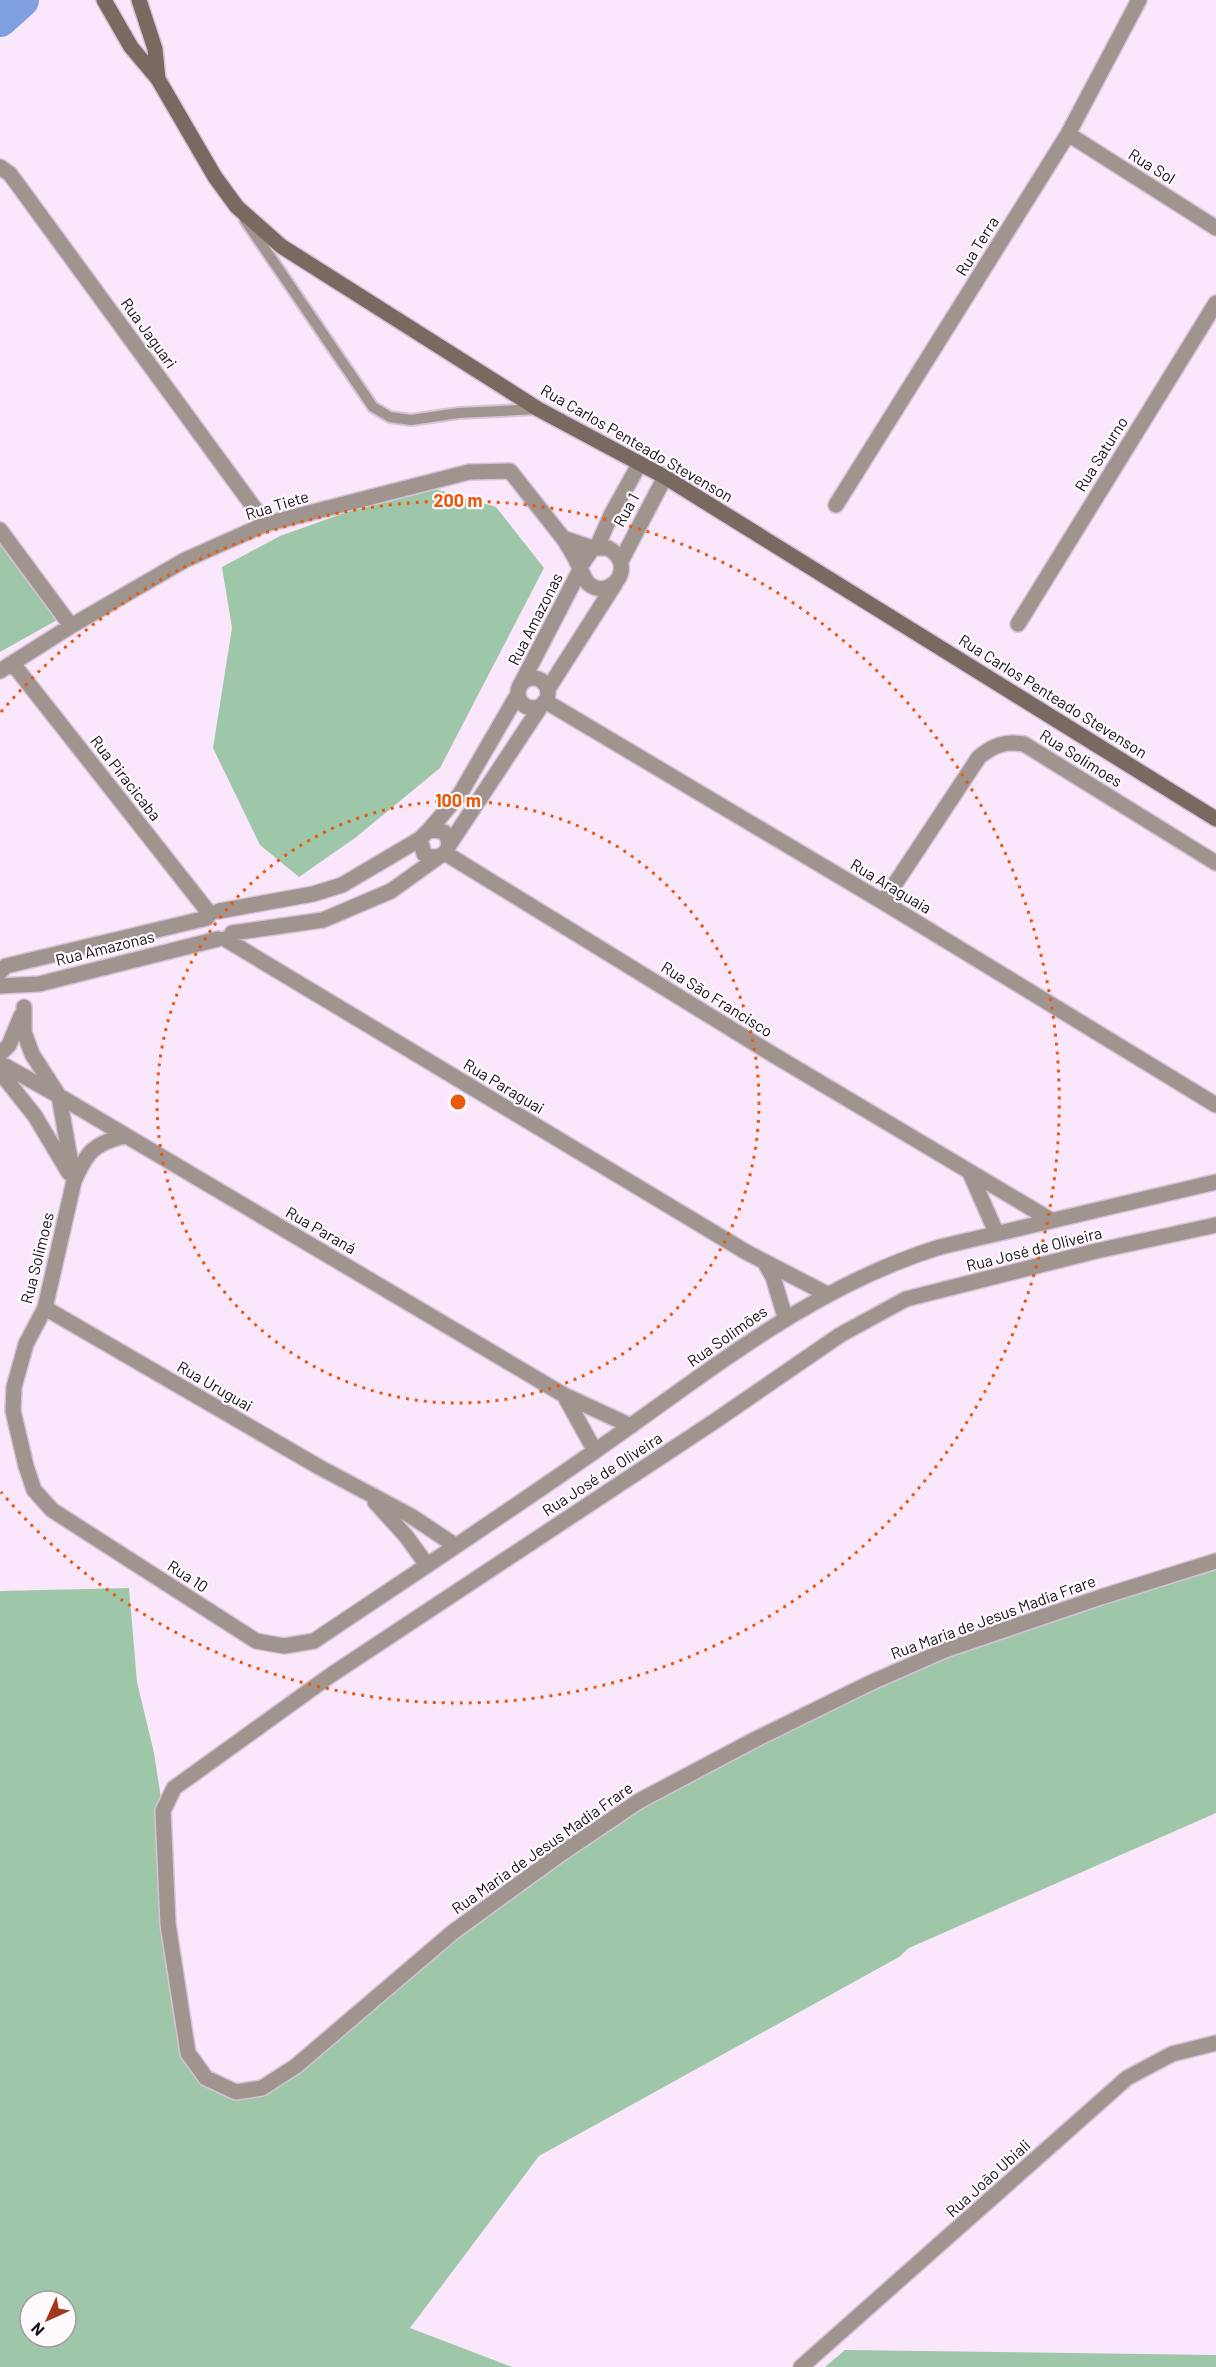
<svg xmlns="http://www.w3.org/2000/svg" width="1216" height="2367" font-family="Barlow,sans-serif">
<style>
.green{fill:#9dc7a8;fill-rule:evenodd}
.lines{fill:none;stroke-linecap:round;stroke-linejoin:round}
.river{stroke:#7ea0e0;stroke-width:36}
.lane-casing{stroke:#d5c4d7;stroke-width:14}
.street-casing{stroke:#d5c4d7;stroke-width:18}
.secondary-casing{stroke:#d5c4d7;stroke-width:18}
.lane{stroke:#9f948e;stroke-width:10}
.street{stroke:#9f948e;stroke-width:15}
.secondary{stroke:#796a61;stroke-width:15}
.ring{fill:none;stroke:#e8590c;stroke-width:3;stroke-dasharray:3 6}
.labels{text-anchor:middle;stroke-width:4.5;stroke-linejoin:round;paint-order:stroke}
.street-label{font-size:16px;fill:#150f16;stroke:#fefafe}
.centre{fill:#e8590c;stroke:#fefafe;stroke-width:3}
.ring-label{font-size:18px;text-anchor:middle;font-weight:bold;fill:#e8590c;stroke:#fefafe;stroke-width:4.5;stroke-linejoin:round;paint-order:stroke}
</style>
<rect width="100%" height="100%" fill="#fae7fc"/>
<path class="green" d="M432 488 496 507 544 568 440 768 355 838 299 877 260 845 213 748 232 628 222 567 280 536 350 511Z
M0 542 57 620 0 652Z
M1216 1561V1813L909 1948 899 1957 539 2156 410 2328 512 2367H0V1591L129 1588 137 1682 154 1753 163 1811 188 2053 236 2092 262 2088 374 1998 639 1801 870 1683ZM30 2301H66V2337H30Z
M845 2350 1216 2355V2367H825Z"/>
<g class="lines">
<path class="river" d="M0 19 21 0"/>
<defs>
<path id="lane" d="M245 220 373 407 390 417 411 420 459 413 538 409"/>
<path id="street" d="M1068 134 1216 228
M0 167 10 174 266 524
M836 505 1068 134 1139 0
M0 530 71 626
M597 547 611 515 640 463
M621 561 665 477
M580 567 593 548H608C628 559 625 583 603 589 585 588 585 577 578 564 574 555 568 546 563 538L593 548
M1018 624 1216 303
M13 664 210 914
M0 671 71 626 185 560 266 524 469 472 510 471 563 538
M518 693a15 15 0 1 1 30 0a15 15 0 1 1-30 0Z
M521 684 580 570
M548 689 615 584
M545 701 883 902 1216 1105
M430 829 460 794 518 694
M449 845 541 706
M445 853 772 1054 1051 1220
M883 902 979 757C994 745 1005 741 1024 744L1216 863
M219 911 313 894 342 885 420 839 430 829 444 832C457 848 440 864 424 854L420 839
M232 933 323 920 391 891 437 858
M225 939 746 1252 827 1294
M0 972 6 966 207 918
M0 986 39 984 218 939
M24 1007V1032L32 1054 59 1096 74 1181 45 1308 26 1344 14 1387 13 1411 26 1466 34 1490 52 1510 256 1641 284 1646 314 1641C408 1578 502 1516 595 1451 706 1374 810 1287 940 1247L1216 1182
M0 1054 9 1045 21 1016
M0 1063 59 1096 564 1395 631 1426
M0 1072 35 1116 69 1173
M970 1173 996 1232
M74 1181C87 1152 93 1144 124 1136
M1216 1225 1096 1251 906 1299 840 1335 715 1421 331 1675 174 1788 163 1811 168 1924 188 2053 206 2078 236 2092 262 2088 296 2066 453 1932 559 1855 639 1801 756 1739 870 1683 945 1650 1101 1597 1216 1561
M765 1263 773 1277 785 1317
M45 1308 319 1467 411 1516 456 1546
M564 1395 595 1451
M375 1502 406 1536 427 1565
M801 2367 1127 2078 1172 2054 1216 2043"/>
<path id="secondary" d="M104 0 131 47 158 79 215 177 237 207 281 246 538 409 665 477 1216 819
M139 0 155 49 158 79"/>
</defs>
<use href="#lane" class="lane-casing"/>
<use href="#street" class="street-casing"/>
<use href="#secondary" class="secondary-casing"/>
<use href="#lane" class="lane"/>
<use href="#street" class="street"/>
<use href="#secondary" class="secondary"/>
</g>
<g class="ring">
<circle cx="458" cy="1102" r="301"/>
<path d="M1 712A601 601 0 1 1 1 1492"/>
</g>
<g class="labels">
<g class="street-label">
<text transform="translate(1152 166) rotate(32)" y="6">Rua Sol</text>
<text transform="translate(977 246) rotate(-58)" y="6">Rua Terra</text>
<text transform="translate(149 333) rotate(54)" y="6">Rua Jaguari</text>
<text transform="translate(637 443) rotate(30)" y="6">Rua Carlos Penteado Stevenson</text>
<text transform="translate(1101 454) rotate(-58)" y="6">Rua Saturno</text>
<text transform="translate(277 505) rotate(-17)" y="6">Rua Tiete</text>
<text transform="translate(626 510) rotate(-61)" y="6">Rua 1</text>
<text transform="translate(535 619) rotate(-63)" y="6">Rua Amazonas</text>
<text transform="translate(1053 696) rotate(32)" y="6">Rua Carlos Penteado Stevenson</text>
<text transform="translate(1081 758) rotate(32)" y="6">Rua Solimoes</text>
<text transform="translate(126 778) rotate(52)" y="6">Rua Piracicaba</text>
<text transform="translate(891 886) rotate(31)" y="6">Rua Araguaia</text>
<text transform="translate(105 948) rotate(-14)" y="6">Rua Amazonas</text>
<text transform="translate(717 999) rotate(32)" y="6">Rua São Francisco</text>
<text transform="translate(504 1086) rotate(31)" y="6">Rua Paraguai</text>
<text transform="translate(321 1230) rotate(30)" y="6">Rua Paraná</text>
<text transform="translate(1034 1249) rotate(-14)" y="6">Rua José de Oliveira</text>
<text transform="translate(37 1258) rotate(-76)" y="6">Rua Solimoes</text>
<text transform="translate(727 1336) rotate(-35)" y="6">Rua Solimões</text>
<text transform="translate(215 1386) rotate(30)" y="6">Rua Uruguai</text>
<text transform="translate(602 1474) rotate(-33)" y="6">Rua José de Oliveira</text>
<text transform="translate(188 1576) rotate(33)" y="6">Rua 10</text>
<text transform="translate(993 1617) rotate(-20)" y="6">Rua Maria de Jesus Madia Frare</text>
<text transform="translate(542 1848) rotate(-35)" y="6">Rua Maria de Jesus Madia Frare</text>
<text transform="translate(988 2178) rotate(-42)" y="6">Rua João Ubiali</text>
</g>
</g>
<circle cx="458" cy="1102" r="9" class="centre"/>
<g class="ring-label">
<text x="458" y="507">200 m</text>
<text x="458" y="807">100 m</text>
</g>
<g transform="translate(48 2319) rotate(225)"><circle r="28" fill="#fefafe" stroke="#a19ca1" stroke-width="1.5"/>
<path d="M0-4.5L10 22L0 15L-10 22Z" fill="#a0381c"/>
<text y="-9" font-size="16" font-weight="bold" text-anchor="middle" fill="#150f16">N</text>
</g>
</svg>
